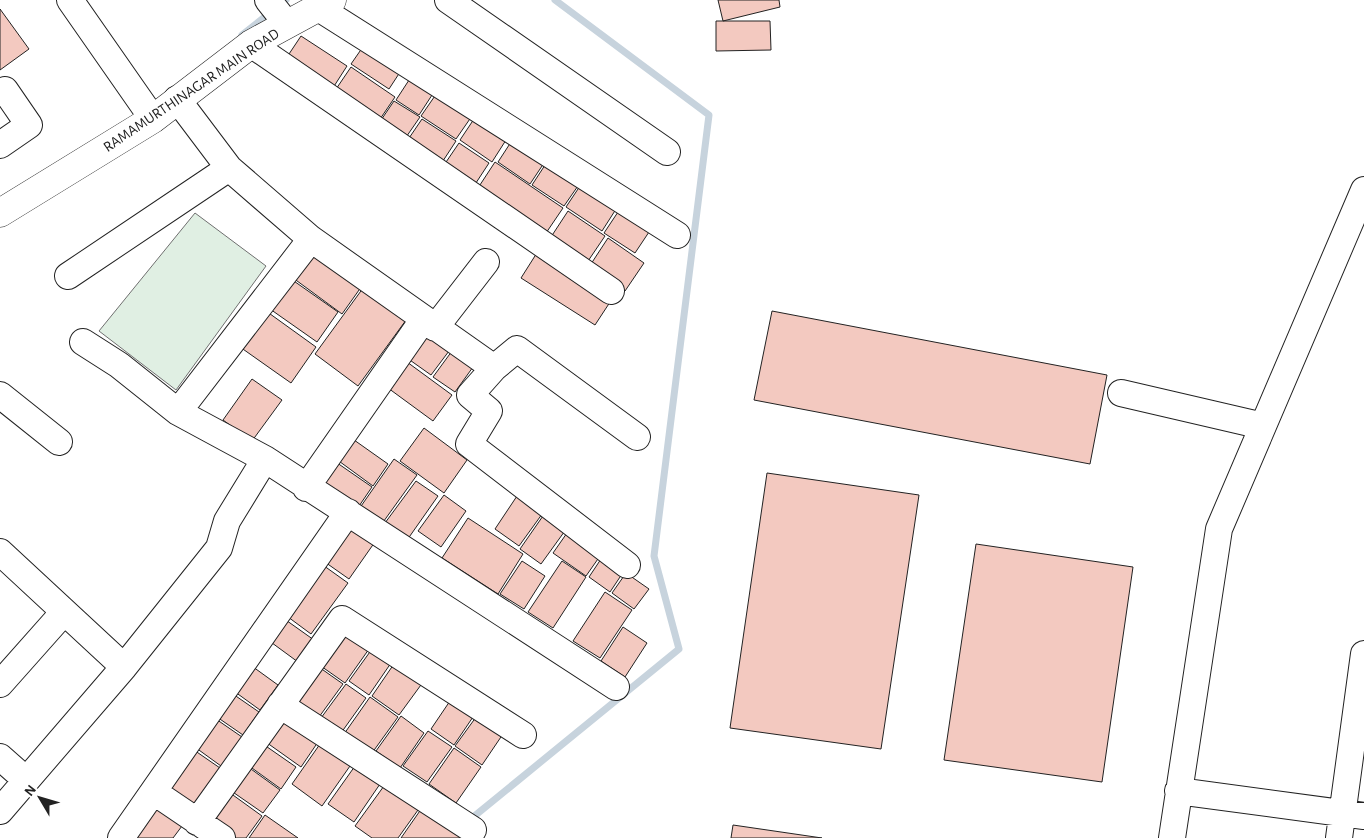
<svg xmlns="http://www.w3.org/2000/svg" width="1364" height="838" font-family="'Alegreya Sans',sans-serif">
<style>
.green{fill:#e0efe3;stroke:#6f6f6f}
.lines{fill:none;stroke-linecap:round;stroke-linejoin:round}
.stream{stroke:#c7d3dd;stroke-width:7}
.building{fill:#f3c9c0;stroke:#222}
.minor-casing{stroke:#222;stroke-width:28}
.major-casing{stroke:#222;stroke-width:29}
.minor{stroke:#fff;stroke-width:26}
.major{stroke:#fff;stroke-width:28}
.labels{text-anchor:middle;stroke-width:4;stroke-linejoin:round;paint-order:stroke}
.street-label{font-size:15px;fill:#222;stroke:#fff}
</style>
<rect width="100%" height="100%" fill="#fff"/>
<path class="green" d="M195 213 266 266 176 390 99 331Z"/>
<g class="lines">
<path class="stream" d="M242 35 286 0
M470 823 472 818 679 649 654 556 709 115 555 0"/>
</g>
<path class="building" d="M718 0H779L780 7 723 21Z
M0 9 29 49 0 70Z
M716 21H770L771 50 716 51Z
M301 36 347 66 329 94 283 63Z
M367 41 404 66 389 89 351 64Z
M351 67 395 97 376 125 332 95Z
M411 77 434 92 419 115 396 100Z
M439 90 474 113 456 139 421 116Z
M394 101 420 117 402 143 377 126Z
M422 119 456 141 439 167 405 144Z
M474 119 506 140 492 162 460 140Z
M511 142 544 163 530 184 498 162Z
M459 143 489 163 472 189 442 168Z
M495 162 563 208 544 236 476 191Z
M547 162 580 183 564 206 532 185Z
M582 183 618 206 602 231 566 207Z
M622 206 653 226 635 253 604 233Z
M568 211 605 236 586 264 549 240Z
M608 238 644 263 625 291 589 267Z
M312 245 364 283 342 314 289 275Z
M540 248 614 296 595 325 521 278Z
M291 279 338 312 317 342 270 309Z
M366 284 409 316 358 386 315 354Z
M266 311 316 347 291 383 240 347Z
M772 311 1107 375 1090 464 754 400Z
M428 329 452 347 431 375 407 358Z
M452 351 473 367 455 392 433 377Z
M407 362 452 395 433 421 388 388Z
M252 379 282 400 252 441 223 420Z
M424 428 467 460 444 493 400 461Z
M347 435 388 464 373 486 332 456Z
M330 458 372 487 357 509 315 480Z
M394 459 417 475 381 525 359 509Z
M767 473 919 495 881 749 730 728Z
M416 481 438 496 405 543 382 527Z
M519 493 545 510 519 546 495 529Z
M444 495 466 511 441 547 418 531Z
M545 513 567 528 541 564 520 549Z
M468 518 523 554 498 594 442 558Z
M350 520 377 539 349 579 322 560Z
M567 533 600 556 586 576 553 553Z
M976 544 1133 567 1102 782 944 760Z
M603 556 624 571 610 592 589 577Z
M522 561 545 576 524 609 500 594Z
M562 561 586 577 553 628 528 612Z
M320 563 348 583 311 634 284 614Z
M626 573 649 589 634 609 612 593Z
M605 592 632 610 600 658 573 641Z
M283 618 314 640 298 662 268 640Z
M623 627 647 643 625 677 601 661Z
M342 630 369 649 345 683 318 664Z
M372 649 391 663 369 695 349 681Z
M398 658 426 678 399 715 372 696Z
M249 664 278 685 260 710 231 689Z
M316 665 343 684 319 717 293 699Z
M346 684 366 698 341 733 321 718Z
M230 692 259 712 243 735 214 715Z
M370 697 398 717 372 753 344 734Z
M452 698 475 714 454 745 431 729Z
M479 713 505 731 482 765 455 746Z
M281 715 318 742 301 767 263 740Z
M401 716 424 733 400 768 376 751Z
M213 717 242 737 221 766 192 745Z
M428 731 452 747 427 782 403 766Z
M260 742 296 767 281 789 245 763Z
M320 744 350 766 322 806 292 784Z
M191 748 220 768 190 810 161 790Z
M454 748 481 767 456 803 429 784Z
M244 764 280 790 263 813 227 788Z
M355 766 380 784 354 822 328 804Z
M389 779 423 803 398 838H372L355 826Z
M226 790 262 816 246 838H235L206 817Z
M153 805 182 826 173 838H130Z
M424 805 463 832 459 838H401Z
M265 815 298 838H249Z
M733 825 822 838H731Z"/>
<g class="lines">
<defs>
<path id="minor" d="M70 0 153 119
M268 0 287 24
M448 0 667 152
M317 7 677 235
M251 44 611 291
M177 99 229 168 311 239 494 368 470 395 489 411 469 444 627 565
M0 145 29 125 5 90
M68 276 229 168
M435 328 486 262
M83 342 119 365 178 412 265 459 616 687
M494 368 517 349 637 437
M1121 393 1263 426
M0 395 59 442
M178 412 311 239
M306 488 423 320
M0 552 124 667
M0 684 64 612
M280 705 473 830
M0 757 26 780
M1178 791 1364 816
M154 792 222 838
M0 811 124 667 219 548 227 521 265 459
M197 822 342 619 523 735
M121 838 348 512
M1172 838 1219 529 1364 190
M1339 838 1364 654"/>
<path id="major" d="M0 213 153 119 251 44 332 0"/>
</defs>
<use href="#minor" class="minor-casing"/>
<use href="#major" class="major-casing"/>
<use href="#minor" class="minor"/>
<use href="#major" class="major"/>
</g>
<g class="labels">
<g class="street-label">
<text transform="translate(191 90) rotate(-34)" y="5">RAMAMURTHINAGAR MAIN ROAD</text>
</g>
</g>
<g transform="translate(40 798) rotate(308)" stroke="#ffffff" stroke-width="4" paint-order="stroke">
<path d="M0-4L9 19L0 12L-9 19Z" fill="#222222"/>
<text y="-8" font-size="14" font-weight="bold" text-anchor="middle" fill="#222222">N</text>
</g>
</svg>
